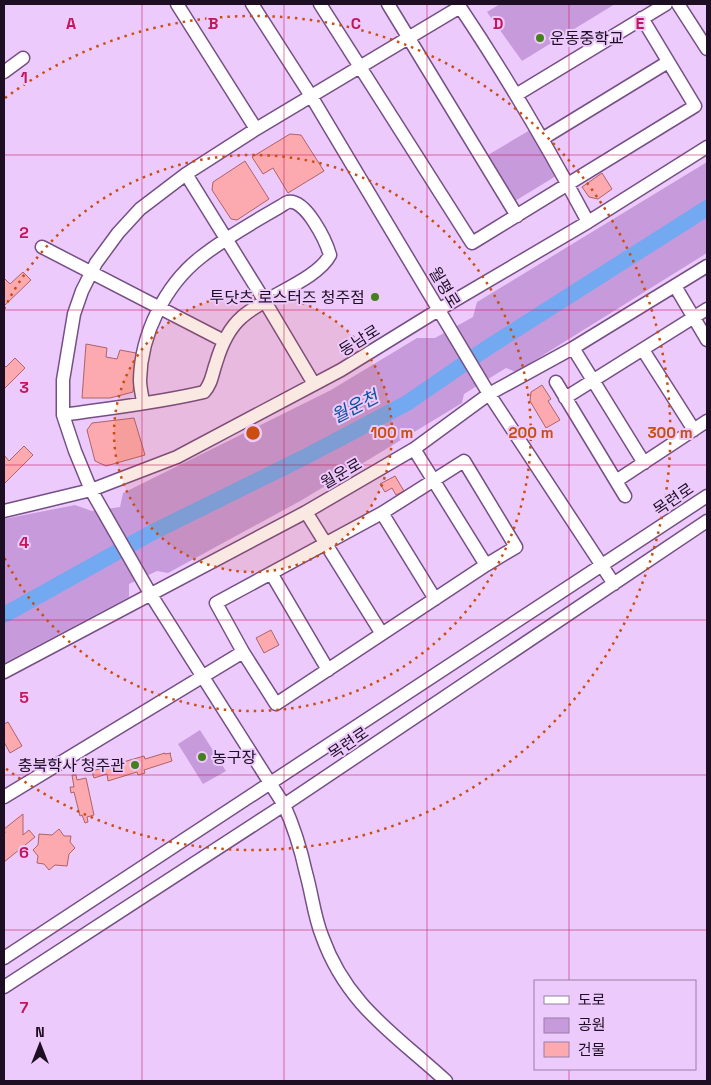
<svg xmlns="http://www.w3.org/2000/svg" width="711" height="1085" font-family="'Space Grotesk','Noto Sans KR',sans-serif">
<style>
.green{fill:#c79adb}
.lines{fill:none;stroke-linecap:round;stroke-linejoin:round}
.river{stroke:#73a9f1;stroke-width:16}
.building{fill:#fcaaaf;stroke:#ad6368}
.minor-casing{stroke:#764f86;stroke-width:15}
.minor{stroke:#fff;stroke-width:12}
.grid{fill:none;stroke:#c2185b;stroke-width:1;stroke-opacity:0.55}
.ring{fill:none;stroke:#ca4e10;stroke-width:2.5;stroke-dasharray:2.5 5}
.poi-dot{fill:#45801b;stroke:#edcafc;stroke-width:2}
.labels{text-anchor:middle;stroke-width:4;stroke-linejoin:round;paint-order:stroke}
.poi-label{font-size:16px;fill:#1e0e24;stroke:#edcafc;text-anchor:start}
.street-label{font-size:16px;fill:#1e0e24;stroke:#edcafc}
.water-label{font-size:18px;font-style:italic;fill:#0751a0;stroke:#edcafc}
.grid-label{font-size:16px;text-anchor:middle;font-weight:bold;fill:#c2185b;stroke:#edcafc;stroke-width:4;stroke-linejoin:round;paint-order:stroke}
.centre{fill:#ca4e10;stroke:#edcafc;stroke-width:2.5}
.ring-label{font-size:15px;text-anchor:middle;font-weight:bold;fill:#ca4e10;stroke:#edcafc;stroke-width:4;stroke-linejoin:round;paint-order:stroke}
</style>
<rect width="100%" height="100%" fill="#edcafc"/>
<path class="green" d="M500 4H615L522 61 487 12Z
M530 130 556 176 515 201 488 155Z
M707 162V253L516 372 506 368 464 394 462 403 302 500 168 573 157 571 129 584V597L4 663V519L75 505 92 511 120 507 123 493 331 390 417 338H435L473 317 477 302Z
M200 730 226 771 203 784 178 744Z"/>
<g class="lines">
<path class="river" d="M4 615 153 532 305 457 407 403 487 348 707 208"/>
</g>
<path class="building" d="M290 134 301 135 324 171 288 193 273 168 263 174 252 157Z
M245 161 269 199 237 220 231 219 212 190 213 182Z
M602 173 612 189 598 199 589 197 582 187Z
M23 272 31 280 4 306V278L10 284Z
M86 344 107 348 106 357 117 359 120 350 136 353 133 392 110 398H82Z
M15 358 25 368 4 389V365L6 367Z
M542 385 551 399 548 401 560 420 546 428 530 401 531 392Z
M134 418 145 455 106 466 95 461 87 430 92 423Z
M24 446 33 455 4 484V455L9 461Z
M395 476 404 491 396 495 392 488 385 492 380 484Z
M271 630 279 645 264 653 256 638Z
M8 722 22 746 10 753 4 742V724Z
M165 753V754L171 753 170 754 172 761 144 770 145 773 138 775 137 772 108 781 107 774 94 778 92 771 144 756 145 759Z
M72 775H76L77 780 86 778 94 815 87 817 88 822 85 823 82 815 80 816 74 792 71 793 70 787H74Z
M23 814V835L29 830 35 837 4 862V834L5 833 4 829Z
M59 829 64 836H71L70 842 75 848 69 854 67 866 55 865 49 870 44 864 37 863 38 856 33 850 38 845 39 834 52 835Z"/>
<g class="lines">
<defs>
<path id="minor" d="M177 4 256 129
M252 4 311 96 489 394 614 584
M320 4 472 243 695 106 642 18
M388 4 517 216
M458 4C505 74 548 147 588 222
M678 4 707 49
M4 72 23 58
M516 95 666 4
M542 139 668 62
M186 174 264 300 314 384
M42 247 224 341
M675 286 707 340
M573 348 644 463
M643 350 694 430
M556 382 625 496
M565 398 707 309
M63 415C110 408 158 403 204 392 212 383 212 374 216 363 221 346 228 329 242 317 265 296 317 280 330 255 326 241 306 199 288 202 285 203 283 205 281 206 254 222 226 237 201 257 165 285 141 334 140 380 140 387 142 395 143 402
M616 481 707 421
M4 511 91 490 177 457 341 370 440 309 588 222 707 147
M306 512 382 634
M382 513 435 599
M271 573 328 670
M243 652 216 603 382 513 464 461 516 547 486 565
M4 672 306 512 414 449 489 394 573 348 707 266
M4 797 243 652 276 704 486 565 414 449
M4 958 707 496
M4 987 284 805 707 521
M446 1081C395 1034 347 1006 322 936 314 916 312 894 306 873 301 850 294 827 284 805L151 595 91 490 75 451 63 415V380L74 314 82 291 96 263 118 233 140 209 186 174 256 129 460 7"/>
</defs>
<use href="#minor" class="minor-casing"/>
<use href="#minor" class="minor"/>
</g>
<path class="grid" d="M142 4V1081M284 4V1081M427 4V1081M569 4V981M4 155H707M4 310H707M4 465H707M4 620H707M4 775H707M4 930H707M569 1069V1081"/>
<circle cx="253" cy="433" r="139" fill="#ca4e10" fill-opacity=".12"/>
<g class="ring">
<circle cx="253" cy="433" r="139"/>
<path d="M4 309A278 278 0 1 1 4 557"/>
<path d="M5 98A417 417 0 1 1 5 768"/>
</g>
<g class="poi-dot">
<circle cx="540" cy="38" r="5"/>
<circle cx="375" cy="297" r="5"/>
<circle cx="202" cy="757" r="5"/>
<circle cx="135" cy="765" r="5"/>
</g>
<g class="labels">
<g class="poi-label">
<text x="550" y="44">운동중학교</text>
<text x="365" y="303" text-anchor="end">투닷츠 로스터즈 청주점</text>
<text x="212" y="763">농구장</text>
<text x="125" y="771" text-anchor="end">충북학사 청주관</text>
</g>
<g class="street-label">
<text transform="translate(445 287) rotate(59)" y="6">월평로</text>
<text transform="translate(359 340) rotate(-32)" y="6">동남로</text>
<text transform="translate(341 473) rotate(-30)" y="6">월운로</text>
<text transform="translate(673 499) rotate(-34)" y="6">목련로</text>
<text transform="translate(348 743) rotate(-34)" y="6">목련로</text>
</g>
<g class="water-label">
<text transform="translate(355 407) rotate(-27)" y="6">월운천</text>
</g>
</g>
<g class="grid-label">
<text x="71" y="29">A</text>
<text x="213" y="29">B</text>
<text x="356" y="29">C</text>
<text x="498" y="29">D</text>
<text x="640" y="29">E</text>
<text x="24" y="83">1</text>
<text x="24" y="238">2</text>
<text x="24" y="393">3</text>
<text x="24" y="548">4</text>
<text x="24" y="703">5</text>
<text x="24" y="858">6</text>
<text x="24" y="1013">7</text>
</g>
<circle cx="253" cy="433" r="8" class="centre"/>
<g class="ring-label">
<text x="392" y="438">100 m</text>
<text x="531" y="438">200 m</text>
<text x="670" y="438">300 m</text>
</g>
<rect width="711" height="1085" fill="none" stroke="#1e0e24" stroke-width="10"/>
<rect x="534" y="980" width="162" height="90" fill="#edcafc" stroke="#9a7fa6"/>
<rect x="544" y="996" width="25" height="8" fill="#ffffff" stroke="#9a7fa6"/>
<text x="578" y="1005" font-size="15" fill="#1e0e24">도로</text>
<rect x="544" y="1018" width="25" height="15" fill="#c79adb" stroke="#9a7fa6"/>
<text x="578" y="1030" font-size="15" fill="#1e0e24">공원</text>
<rect x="544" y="1042" width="25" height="15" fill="#fcaaaf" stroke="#9a7fa6"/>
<text x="578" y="1055" font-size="15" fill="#1e0e24">건물</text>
<g transform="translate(40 1045)" stroke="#edcafc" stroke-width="4" paint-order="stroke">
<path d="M0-4L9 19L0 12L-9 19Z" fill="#1e0e24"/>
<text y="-8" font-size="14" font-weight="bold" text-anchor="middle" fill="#1e0e24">N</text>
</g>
</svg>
